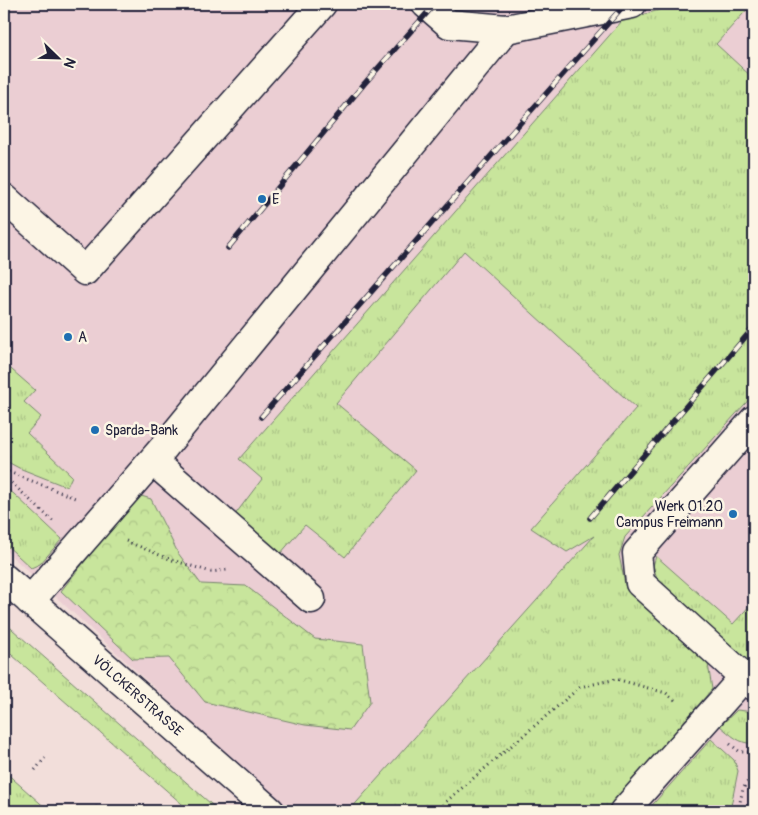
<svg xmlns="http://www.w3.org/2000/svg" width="758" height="815" font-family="Pangolin,sans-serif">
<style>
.built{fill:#ebced3}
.grass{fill:url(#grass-tufts);stroke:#75846c}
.forest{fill:url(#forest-crowns);stroke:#75846c}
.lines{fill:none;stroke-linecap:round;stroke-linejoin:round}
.minor-casing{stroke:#22223b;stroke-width:31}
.path{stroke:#22223b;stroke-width:3;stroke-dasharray:1 4;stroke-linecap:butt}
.minor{stroke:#fcf5e5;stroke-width:28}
.rail-casing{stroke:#22223b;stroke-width:5.5}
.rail{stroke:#fcf5e5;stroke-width:4;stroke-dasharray:11;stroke-linecap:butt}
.poi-dot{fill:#1f6fb2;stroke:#fcf5e5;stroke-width:2}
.labels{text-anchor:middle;stroke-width:5;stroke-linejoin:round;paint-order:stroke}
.poi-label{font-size:14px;fill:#22223b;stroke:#fcf5e5;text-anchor:start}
.street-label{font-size:14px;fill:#22223b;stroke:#fcf5e5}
</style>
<defs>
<pattern id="grass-tufts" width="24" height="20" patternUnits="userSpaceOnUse" patternTransform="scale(1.25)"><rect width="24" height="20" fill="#c8e59c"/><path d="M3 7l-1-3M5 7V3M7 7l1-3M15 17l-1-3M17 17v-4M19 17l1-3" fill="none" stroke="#acc487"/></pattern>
<pattern id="forest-crowns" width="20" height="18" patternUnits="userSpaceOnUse" patternTransform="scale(1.25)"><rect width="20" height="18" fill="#c8e59c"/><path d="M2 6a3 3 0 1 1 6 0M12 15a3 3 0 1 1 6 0" fill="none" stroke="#acc487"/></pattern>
</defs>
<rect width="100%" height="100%" fill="#f2deda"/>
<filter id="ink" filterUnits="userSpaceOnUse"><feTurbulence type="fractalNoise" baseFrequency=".02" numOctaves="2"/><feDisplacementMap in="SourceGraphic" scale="10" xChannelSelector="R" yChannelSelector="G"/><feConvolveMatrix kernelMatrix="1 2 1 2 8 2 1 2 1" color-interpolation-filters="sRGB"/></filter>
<g filter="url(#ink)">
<path class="built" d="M4 4H754V811H288L4 549Z"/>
<path class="grass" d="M679 4H752L716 44 754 79V394L625 537 619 555 626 589 708 664 712 689 608 811H349L594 536 567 552 531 528 636 408 464 251 336 403 416 470 345 557 305 525 280 554 234 516 262 479 239 459 622 21Z
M4 363 35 390 24 402 41 417 27 433 72 476 67 487 19 468 4 460Z
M4 486 14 494 62 539 40 564 31 568 4 543Z
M656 556 733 624 754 601V668L660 587 653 566Z
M4 622 219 811H190L4 648Z
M737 710 754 712V743C740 745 730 734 720 726Z
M711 739 734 760 738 771 730 811H647Z
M4 771 49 811H4Z"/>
<path class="forest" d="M138 495 151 499 178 553 201 584 246 586 315 639 363 644 370 702 350 730 305 725 205 702 169 658 133 659 61 591Z"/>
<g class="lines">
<defs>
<g id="minor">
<path d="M426 4 449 24 506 29 632 4"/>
<path d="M4 198 85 271 322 4"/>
<path d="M754 420 637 553 640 583 754 686"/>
<path d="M153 461 311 599"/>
<path id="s1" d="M4 578 270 811"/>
<path d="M30 601 165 446 506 29"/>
<path d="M624 811 744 677"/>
</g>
</defs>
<use href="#minor" class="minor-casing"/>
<path class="path" d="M4 470 75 498
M4 476 55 523
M126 541 172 560 211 572 227 570
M730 744 740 752H754
M35 770 45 758
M93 811 99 805
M435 811 580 687 616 679 666 693 676 701
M738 811 743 789 754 771"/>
<use href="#minor" class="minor"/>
<defs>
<path id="rail" d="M228 248 364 84 435 4
M261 417 625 4
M590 518 754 327"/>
</defs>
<use href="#rail" class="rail-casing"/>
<use href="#rail" class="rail"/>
</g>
</g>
<g class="poi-dot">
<circle cx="262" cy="199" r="5"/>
<circle cx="68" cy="337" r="5"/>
<circle cx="95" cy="430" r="5"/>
<circle cx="733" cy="514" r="5"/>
</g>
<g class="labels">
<g class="poi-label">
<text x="272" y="204">E</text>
<text x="78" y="342">A</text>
<text x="105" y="435">Sparda-Bank</text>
<text x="723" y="511" text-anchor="end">Werk 01.20<tspan x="723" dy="16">Campus Freimann</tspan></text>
</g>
<g class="street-label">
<text dy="5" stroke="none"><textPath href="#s1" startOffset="178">VÖLCKERSTRASSE</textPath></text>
</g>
</g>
<rect width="758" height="815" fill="none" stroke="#fcf5e5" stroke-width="20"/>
<rect x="10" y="10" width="738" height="795" fill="none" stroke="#22223b" stroke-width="2" filter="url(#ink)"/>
<g transform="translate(58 58) rotate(113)" stroke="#fcf5e5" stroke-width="4" paint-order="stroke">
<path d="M0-4L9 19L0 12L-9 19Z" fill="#22223b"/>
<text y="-8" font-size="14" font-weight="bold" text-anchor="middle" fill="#22223b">N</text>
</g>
</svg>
